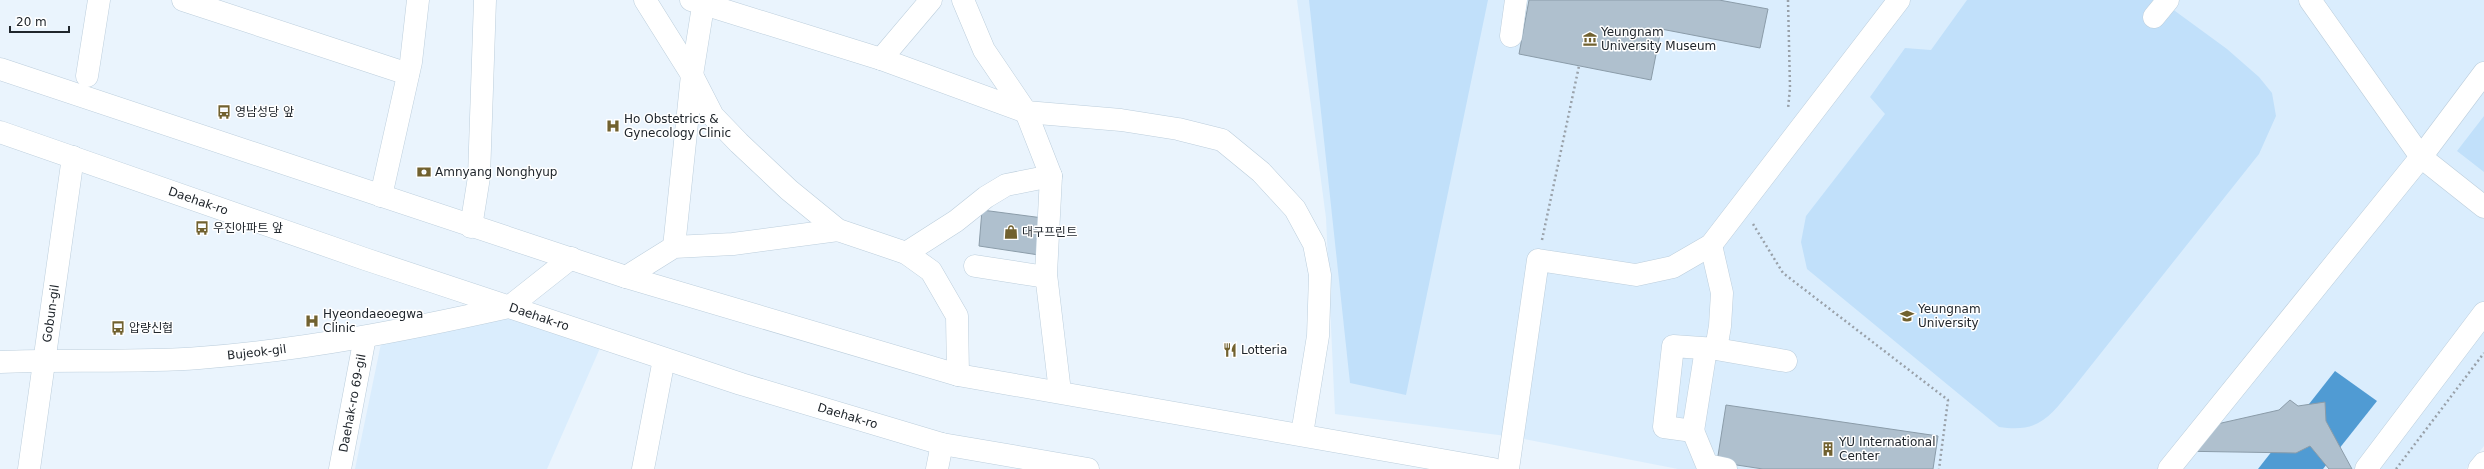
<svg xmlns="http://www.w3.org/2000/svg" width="2484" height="469" font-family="'DejaVu Sans','Noto Sans KR',sans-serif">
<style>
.built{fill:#daedfd}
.green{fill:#c1e0fa}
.water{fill:#509bd3}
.building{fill:#afc0ce;stroke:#8b9ca9}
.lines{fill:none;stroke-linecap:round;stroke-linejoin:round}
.minor-casing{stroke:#bccedc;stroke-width:23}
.major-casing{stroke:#bccedc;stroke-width:23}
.path{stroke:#99a1a9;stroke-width:2.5;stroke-dasharray:2 3;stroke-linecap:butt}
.minor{stroke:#fff;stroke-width:22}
.major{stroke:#fff;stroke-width:22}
.labels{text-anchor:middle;stroke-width:3;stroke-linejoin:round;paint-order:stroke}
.poi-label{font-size:12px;fill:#20262c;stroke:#fff;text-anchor:start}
.street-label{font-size:12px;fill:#20262c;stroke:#fff}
</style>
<rect width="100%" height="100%" fill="#eaf4fd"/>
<path class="built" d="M1297 0H2484V446L2466 469H1678L1514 437 1335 414 1326 218Z
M509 307 604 339 547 469H355L383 334Z"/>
<path class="green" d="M1309 0H1488L1406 395 1350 383Z
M1967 0H2160L2227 49 2259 77 2272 93 2276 116 2259 154 2074 387C2049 417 2040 433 1999 427L1807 269 1801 242 1806 216 1885 114 1870 97 1905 48 1931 50Z
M2484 116V172L2457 151Z"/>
<path class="water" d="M2335 371 2377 401 2323 469H2258Z"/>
<path class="building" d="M1529 0H1719L1768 9 1760 48 1661 29 1651 80 1519 54Z
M982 210 1043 218 1039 255 979 246Z
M2290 400 2298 406 2325 402 2326 421 2352 469H2329L2310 446 2296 453 2174 451 2195 429 2279 410Z
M1726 405 1938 436 1933 469H1763L1717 462Z"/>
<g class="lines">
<defs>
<g id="minor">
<path d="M183 0 408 74"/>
<path d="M645 0 692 75 713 116 739 143 789 190 838 230 906 253 931 271 957 316 958 375"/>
<path d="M691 0 881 59"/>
<path d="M931 0 881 59 1026 112 1121 120 1178 129 1222 140 1261 172 1295 209 1314 244 1320 275 1318 336 1302 434"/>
<path d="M963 0 984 50 1026 112 1051 176 1046 274 1060 392"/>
<path d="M2310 0 2421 157 2484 207"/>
<path d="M2154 17 2168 0"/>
<path d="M1511 36 1516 0"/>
<path d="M87 76 99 0"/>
<path d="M381 196 411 62 418 0"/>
<path d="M471 227 479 177 485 0"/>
<path d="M674 247 692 75 704 0"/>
<path d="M906 253 956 221 986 197 1006 185 1051 176"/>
<path d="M975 266 1046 277"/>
<path d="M626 277 674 247 733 244 838 230"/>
<path d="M1706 349 1693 431 1664 427 1673 346 1716 349 1720 326 1722 293 1711 245"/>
<path d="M1716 349 1786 361"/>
<path id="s1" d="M0 362C66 359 133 363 199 358 305 350 406 330 509 307"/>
<path d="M1693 431 1707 465 1726 469"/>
<path id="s2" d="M29 469 73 157"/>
<path id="s3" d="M340 469 365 337"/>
<path d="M643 469 664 359"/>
<path d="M937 469 942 444"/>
<path d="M1508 469 1538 260 1636 275 1673 267 1711 245 1899 0"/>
<path d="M2169 469 2421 157 2484 73"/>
<path d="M2366 469 2484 313"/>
<path d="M2479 469 2484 463"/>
</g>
<g id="major">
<path d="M0 69 626 277 958 375 1493 469"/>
<path id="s4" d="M0 132 365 259 741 384 942 444 1088 469"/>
<path d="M509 307 571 258"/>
</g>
</defs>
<use href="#minor" class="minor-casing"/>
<use href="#major" class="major-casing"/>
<path class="path" d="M1788 0 1790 88 1788 109
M1753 224 1783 273 1948 400 1939 469
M1542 240 1579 66
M2396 469 2484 353"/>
<use href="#minor" class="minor"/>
<use href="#major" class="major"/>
</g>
<defs>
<symbol id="museum-bare" viewBox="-9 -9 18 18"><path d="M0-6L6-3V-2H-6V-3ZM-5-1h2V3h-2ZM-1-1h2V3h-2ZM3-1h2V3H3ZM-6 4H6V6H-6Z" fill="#71612f" stroke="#fff" stroke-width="2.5" paint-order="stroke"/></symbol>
<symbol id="bus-bare" viewBox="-9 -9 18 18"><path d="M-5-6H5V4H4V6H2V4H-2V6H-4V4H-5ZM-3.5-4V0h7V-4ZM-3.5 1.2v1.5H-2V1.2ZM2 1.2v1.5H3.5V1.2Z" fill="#71612f" stroke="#fff" stroke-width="2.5" paint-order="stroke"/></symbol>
<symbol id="hospital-bare" viewBox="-9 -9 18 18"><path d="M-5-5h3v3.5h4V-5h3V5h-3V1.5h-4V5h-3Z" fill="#71612f" stroke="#fff" stroke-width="2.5" paint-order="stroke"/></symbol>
<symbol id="bank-bare" viewBox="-9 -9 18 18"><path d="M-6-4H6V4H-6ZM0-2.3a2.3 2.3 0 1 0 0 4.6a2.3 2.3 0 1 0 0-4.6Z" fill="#71612f" stroke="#fff" stroke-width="2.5" paint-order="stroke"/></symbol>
<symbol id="shop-bare" viewBox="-9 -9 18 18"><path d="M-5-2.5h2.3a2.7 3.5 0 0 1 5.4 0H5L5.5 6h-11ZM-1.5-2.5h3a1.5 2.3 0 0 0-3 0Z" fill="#71612f" stroke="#fff" stroke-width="2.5" paint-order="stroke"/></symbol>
<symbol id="university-bare" viewBox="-9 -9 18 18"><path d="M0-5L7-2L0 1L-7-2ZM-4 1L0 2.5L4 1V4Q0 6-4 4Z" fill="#71612f" stroke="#fff" stroke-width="2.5" paint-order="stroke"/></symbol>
<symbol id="restaurant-bare" viewBox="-9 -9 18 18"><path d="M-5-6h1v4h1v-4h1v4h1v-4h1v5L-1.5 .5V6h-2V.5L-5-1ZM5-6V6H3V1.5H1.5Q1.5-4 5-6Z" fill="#71612f" stroke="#fff" stroke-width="2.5" paint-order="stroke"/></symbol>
<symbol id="building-bare" viewBox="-9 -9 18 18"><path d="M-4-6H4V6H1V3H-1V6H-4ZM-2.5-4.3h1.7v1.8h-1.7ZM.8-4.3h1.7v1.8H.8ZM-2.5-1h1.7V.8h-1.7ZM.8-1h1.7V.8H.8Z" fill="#71612f" stroke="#fff" stroke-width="2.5" paint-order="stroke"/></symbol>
</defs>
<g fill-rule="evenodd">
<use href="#museum-bare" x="1580" y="29" width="20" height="20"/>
<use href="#bus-bare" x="214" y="102" width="20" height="20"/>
<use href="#hospital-bare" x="603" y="116" width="20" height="20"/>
<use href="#bank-bare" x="414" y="162" width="20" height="20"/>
<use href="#bus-bare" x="192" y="218" width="20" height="20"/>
<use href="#shop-bare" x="1001" y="222" width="20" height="20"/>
<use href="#university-bare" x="1897" y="306" width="20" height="20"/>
<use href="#hospital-bare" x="302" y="311" width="20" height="20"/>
<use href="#bus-bare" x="108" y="318" width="20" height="20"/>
<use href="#restaurant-bare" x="1220" y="340" width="20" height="20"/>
<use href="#building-bare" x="1818" y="439" width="20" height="20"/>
</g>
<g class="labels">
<g class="poi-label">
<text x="1601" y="36">Yeungnam<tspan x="1601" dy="14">University Museum</tspan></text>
<text x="235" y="116">영남성당 앞</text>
<text x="624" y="123">Ho Obstetrics &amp;<tspan x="624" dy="14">Gynecology Clinic</tspan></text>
<text x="435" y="176">Amnyang Nonghyup</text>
<text x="213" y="232">우진아파트 앞</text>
<text x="1022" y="236">대구프린트</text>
<text x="1918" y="313">Yeungnam<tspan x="1918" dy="14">University</tspan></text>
<text x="323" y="318">Hyeondaeoegwa<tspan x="323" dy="14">Clinic</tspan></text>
<text x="129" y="332">압량신협</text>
<text x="1241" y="354">Lotteria</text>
<text x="1839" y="446">YU International<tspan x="1839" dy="14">Center</tspan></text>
</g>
<g class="street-label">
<text dy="4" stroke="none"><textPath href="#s4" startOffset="210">Daehak-ro</textPath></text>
<text dy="4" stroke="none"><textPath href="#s2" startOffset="157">Gobun-gil</textPath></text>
<text dy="4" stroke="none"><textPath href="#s4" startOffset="570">Daehak-ro</textPath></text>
<text dy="4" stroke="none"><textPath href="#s1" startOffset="257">Bujeok-gil</textPath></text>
<text dy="4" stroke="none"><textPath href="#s3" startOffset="67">Daehak-ro 69-gil</textPath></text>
<text dy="4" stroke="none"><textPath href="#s4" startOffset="894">Daehak-ro</textPath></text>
</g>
</g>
<path d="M10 26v6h59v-6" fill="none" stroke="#20262c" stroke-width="2"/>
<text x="16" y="26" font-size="12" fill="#20262c" stroke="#ffffff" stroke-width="3" paint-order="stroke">20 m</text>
</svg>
